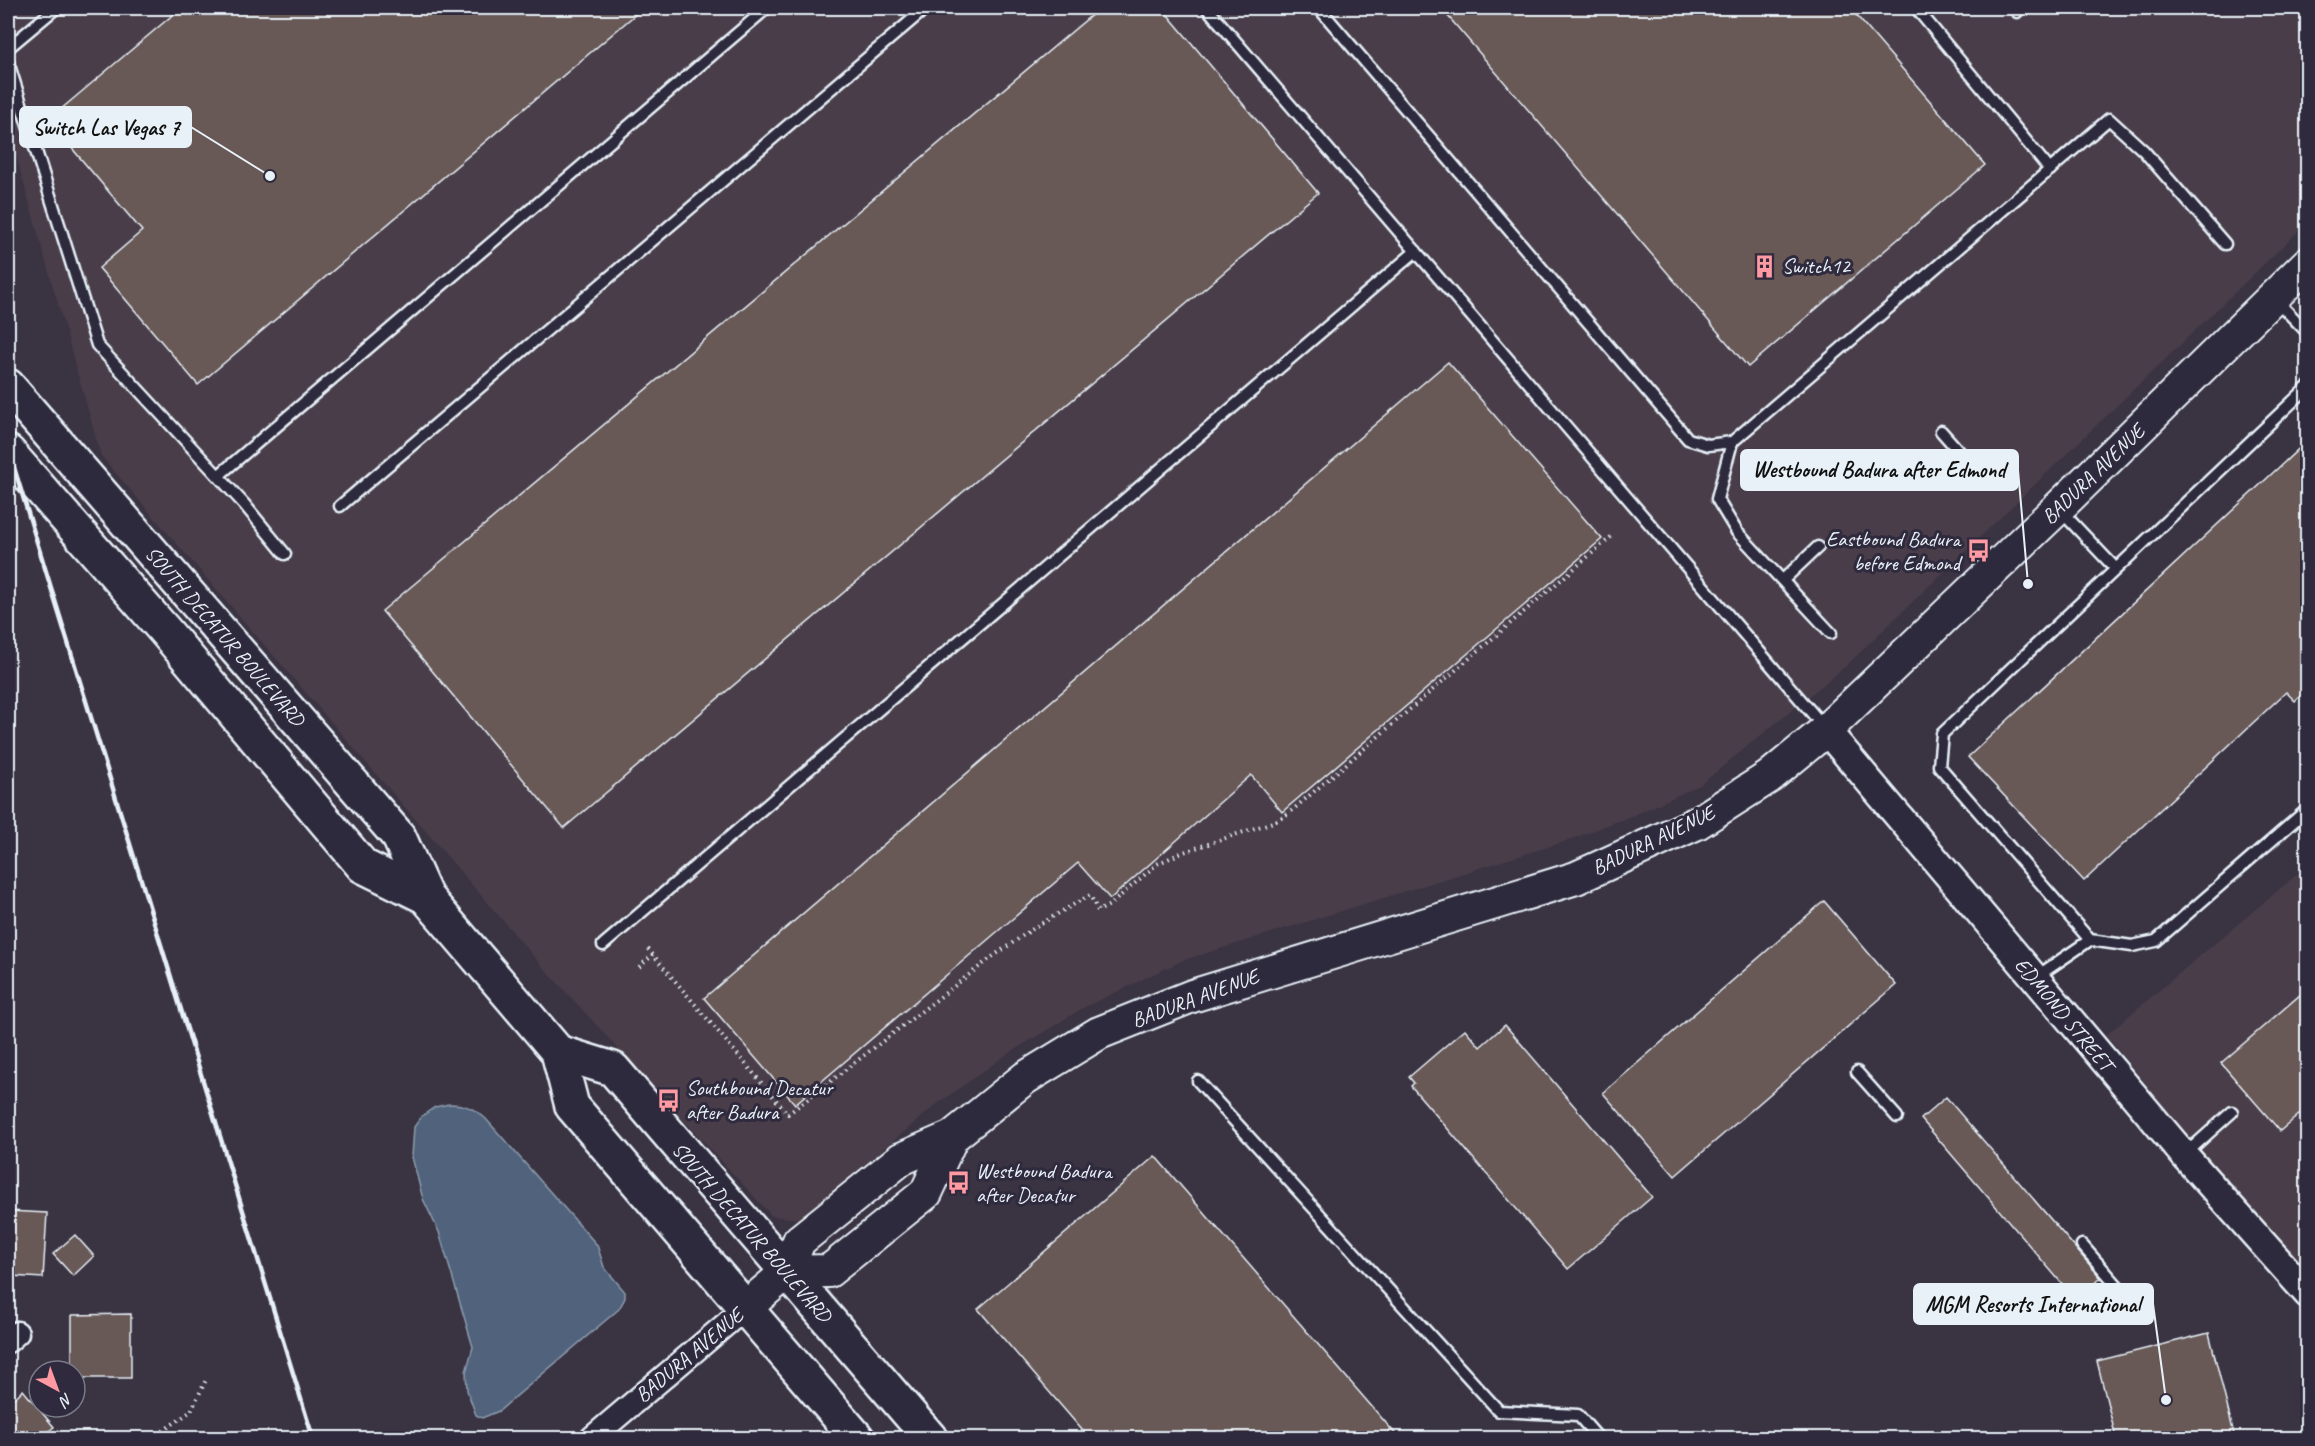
<svg xmlns="http://www.w3.org/2000/svg" width="2315" height="1446" font-family="Caveat,sans-serif">
<style>
.built{fill:#483e48}
.water{fill:#51647c;stroke:#8d9cae;stroke-width:1.5}
.building{fill:#675956;stroke:#e8f1f8;stroke-width:1.5}
.lines{fill:none;stroke-linecap:round;stroke-linejoin:round}
.service-casing{stroke:#e8f1f8;stroke-width:15}
.minor-casing{stroke:#e8f1f8;stroke-width:27}
.tertiary-casing{stroke:#e8f1f8;stroke-width:32}
.secondary-casing{stroke:#e8f1f8;stroke-width:36}
.primary-casing{stroke:#e8f1f8;stroke-width:38}
.path{stroke:#e8f1f8;stroke-width:4;stroke-dasharray:1.5 4.5;stroke-linecap:butt}
.service{stroke:#2f2a3d;stroke-width:10}
.minor{stroke:#2f2a3d;stroke-width:22}
.tertiary{stroke:#2f2a3d;stroke-width:27}
.secondary{stroke:#2f2a3d;stroke-width:32}
.primary{stroke:#2f2a3d;stroke-width:33}
.rail{stroke:#e8f1f8;stroke-width:4.5}
.labels{text-anchor:middle;stroke-width:6;stroke-linejoin:round;paint-order:stroke}
.poi-label{font-size:21px;fill:#e8f1f8;stroke:#2f2a3d;text-anchor:start}
.street-label{font-size:21px;fill:#e8f1f8;stroke:#2f2a3d}
.leader{fill:none;stroke:#e8f1f8;stroke-width:2}
.callout-dot{fill:#e8f1f8;stroke:#2f2a3d;stroke-width:2}
.callout{fill:#e8f1f8;stroke:#e8f1f8;stroke-width:2}
.callout-label{font-size:22px;text-anchor:middle;font-weight:bold;fill:#111}
</style>
<rect width="100%" height="100%" fill="#3a3342"/>
<filter id="ink" filterUnits="userSpaceOnUse"><feTurbulence type="fractalNoise" baseFrequency=".0167" numOctaves="2"/><feDisplacementMap in="SourceGraphic" scale="12" xChannelSelector="R" yChannelSelector="G"/><feConvolveMatrix kernelMatrix="1 2 1 2 8 2 1 2 1" color-interpolation-filters="sRGB"/></filter>
<g filter="url(#ink)">
<path class="built" d="M8 8H2307V223L1846 666 1700 785 1641 812 1567 841 1181 961 1083 1008 1006 1055 936 1105 800 1219 772 1216 542 966 101 456 8 128Z
M2307 866V1283L2106 1035Z"/>
<path class="water" d="M449 1104C465 1104 474 1108 486 1119L597 1245 604 1267 625 1292V1298L619 1309 499 1411 482 1418 476 1415 467 1390 466 1372 473 1347 439 1232 423 1199 412 1157 414 1127 422 1116 435 1107Z"/>
<path class="building" d="M181 8H643L198 385 99 268 142 231 48 120Z
M1100 8H1162L1318 193 564 828 382 611Z
M1441 8H1850L1985 165 1748 367Z
M1448 362 1602 539 1282 812 1251 775 1110 899 1078 863 795 1104 704 998Z
M2307 441V689L2295 701 2286 692 2084 881 1968 757Z
M1824 901 1896 985 1675 1176 1603 1093Z
M2307 989V1108L2280 1131 2221 1063Z
M1505 1025 1652 1197 1568 1269 1411 1086 1414 1083 1409 1077 1465 1029 1480 1047Z
M1946 1097 2101 1278 2076 1300 1921 1119Z
M1155 1156 1399 1438H1089L978 1309Z
M8 1211 47 1213 43 1278 11 1276V1272H8Z
M75 1235 94 1256 73 1276 53 1254Z
M131 1314V1378H75V1371H72V1315Z
M2209 1333 2235 1438H2116L2097 1361Z
M23 1390 54 1427 40 1438H8V1404Z"/>
<g class="lines">
<defs>
<path id="service" d="M1207 8 1824 727
M1319 8 1688 439 1708 445 1732 442 2109 119 2144 151 2225 244
M1916 8 2050 170
M2014 8 2017 12
M8 48 56 8
M8 62 97 345 244 504 285 554
M2275 299 2308 333
M1941 431 1980 475
M1732 442 1717 499 1737 532 1831 633
M218 476 767 8
M340 506 926 8
M2060 510 2116 569
M1783 580 1818 547
M2090 940 1939 766 1942 734 2308 387
M603 945 1416 251
M2036 977 2090 940 2132 946 2156 941 2308 809
M1857 1072 1897 1117
M1198 1081 1499 1411 1578 1415 1598 1438
M2184 1155 2232 1112
M2082 1245 2128 1298"/>
<path id="minor" d="M8 1341 17 1333
M592 1438 745 1308"/>
<path id="tertiary" d="M1826 730 2184 1155 2308 1294"/>
<path id="secondary" d="M787 1272 829 1271 926 1193 952 1137
M745 1308 787 1272 799 1241 901 1159 952 1137 1025 1078 1099 1033 1192 996 1576 878 1697 823 1769 777 1826 730 2058 508 2308 263"/>
<path id="primary" d="M8 386 399 837 426 897 558 1052 572 1106 857 1438
M8 452 166 632 363 866 426 897
M558 1052 613 1069 930 1438"/>
</defs>
<use href="#service" class="service-casing"/>
<use href="#minor" class="minor-casing"/>
<use href="#tertiary" class="tertiary-casing"/>
<use href="#secondary" class="secondary-casing"/>
<use href="#primary" class="primary-casing"/>
<path class="path" d="M648 949 788 1114 992 957 1037 926 1090 895 1098 911 1110 905 1157 864 1181 853 1276 821 1289 813 1611 537
M639 967 653 955
M153 1438 191 1411 206 1380"/>
<use href="#service" class="service"/>
<use href="#minor" class="minor"/>
<use href="#tertiary" class="tertiary"/>
<use href="#secondary" class="secondary"/>
<use href="#primary" class="primary"/>
<path class="rail" d="M8 448 313 1438"/>
</g>
</g>
<defs>
<symbol id="building-bare" viewBox="-9 -9 18 18"><path d="M-4-6H4V6H1V3H-1V6H-4ZM-2.5-4.3h1.7v1.8h-1.7ZM.8-4.3h1.7v1.8H.8ZM-2.5-1h1.7V.8h-1.7ZM.8-1h1.7V.8H.8Z" fill="#ff9aa2" stroke="#2f2a3d" stroke-width="2.5" paint-order="stroke"/></symbol>
<symbol id="bus-bare" viewBox="-9 -9 18 18"><path d="M-5-6H5V4H4V6H2V4H-2V6H-4V4H-5ZM-3.5-4V0h7V-4ZM-3.5 1.2v1.5H-2V1.2ZM2 1.2v1.5H3.5V1.2Z" fill="#ff9aa2" stroke="#2f2a3d" stroke-width="2.5" paint-order="stroke"/></symbol>
</defs>
<g fill-rule="evenodd">
<use href="#building-bare" x="1748" y="250" width="33" height="33"/>
<use href="#bus-bare" x="1962" y="534" width="33" height="33"/>
<use href="#bus-bare" x="652" y="1084" width="33" height="33"/>
<use href="#bus-bare" x="942" y="1166" width="33" height="33"/>
</g>
<g class="labels">
<g class="poi-label">
<text x="1782" y="273">Switch12</text>
<text x="1960" y="546" text-anchor="end">Eastbound Badura<tspan x="1960" dy="24">before Edmond</tspan></text>
<text x="686" y="1095">Southbound Decatur<tspan x="686" dy="24">after Badura</tspan></text>
<text x="976" y="1178">Westbound Badura<tspan x="976" dy="24">after Decatur</tspan></text>
</g>
<g class="street-label">
<text transform="translate(2093 474) rotate(-44)" y="7">BADURA AVENUE</text>
<text transform="translate(225 636) rotate(49)" y="7">SOUTH DECATUR BOULEVARD</text>
<text transform="translate(1653 840) rotate(-26)" y="7">BADURA AVENUE</text>
<text transform="translate(1195 998) rotate(-20)" y="7">BADURA AVENUE</text>
<text transform="translate(2064 1014) rotate(50)" y="7">EDMOND STREET</text>
<text transform="translate(752 1232) rotate(49)" y="7">SOUTH DECATUR BOULEVARD</text>
<text transform="translate(689 1355) rotate(-40)" y="7">BADURA AVENUE</text>
</g>
</g>
<path class="leader" d="M270 176L191 127M2028 584L2018 470M2166 1400L2153 1304"/>
<g class="callout-dot">
<circle cx="270" cy="176" r="6"/>
<circle cx="2028" cy="584" r="6"/>
<circle cx="2166" cy="1400" r="6"/>
</g>
<g class="callout">
<rect x="20" y="107" width="171" height="40" rx="6"/>
<rect x="1741" y="450" width="277" height="40" rx="6"/>
<rect x="1914" y="1284" width="239" height="40" rx="6"/>
</g>
<g class="callout-label">
<text x="106" y="135">Switch Las Vegas 7</text>
<text x="1879" y="477">Westbound Badura after Edmond</text>
<text x="2033" y="1312">MGM Resorts International</text>
</g>
<rect width="2315" height="1446" fill="none" stroke="#2f2a3d" stroke-width="30"/>
<rect x="15" y="15" width="2285" height="1416" fill="none" stroke="#e8f1f8" stroke-width="2" filter="url(#ink)"/>
<g transform="translate(57 1389) rotate(139)"><circle r="28" fill="#2f2a3d" stroke="#797a88" stroke-width="1.5"/>
<path d="M0-4.5L10 22L0 15L-10 22Z" fill="#ff9aa2"/>
<text y="-9" font-size="16" font-weight="bold" text-anchor="middle" fill="#e8f1f8">N</text>
</g>
</svg>
